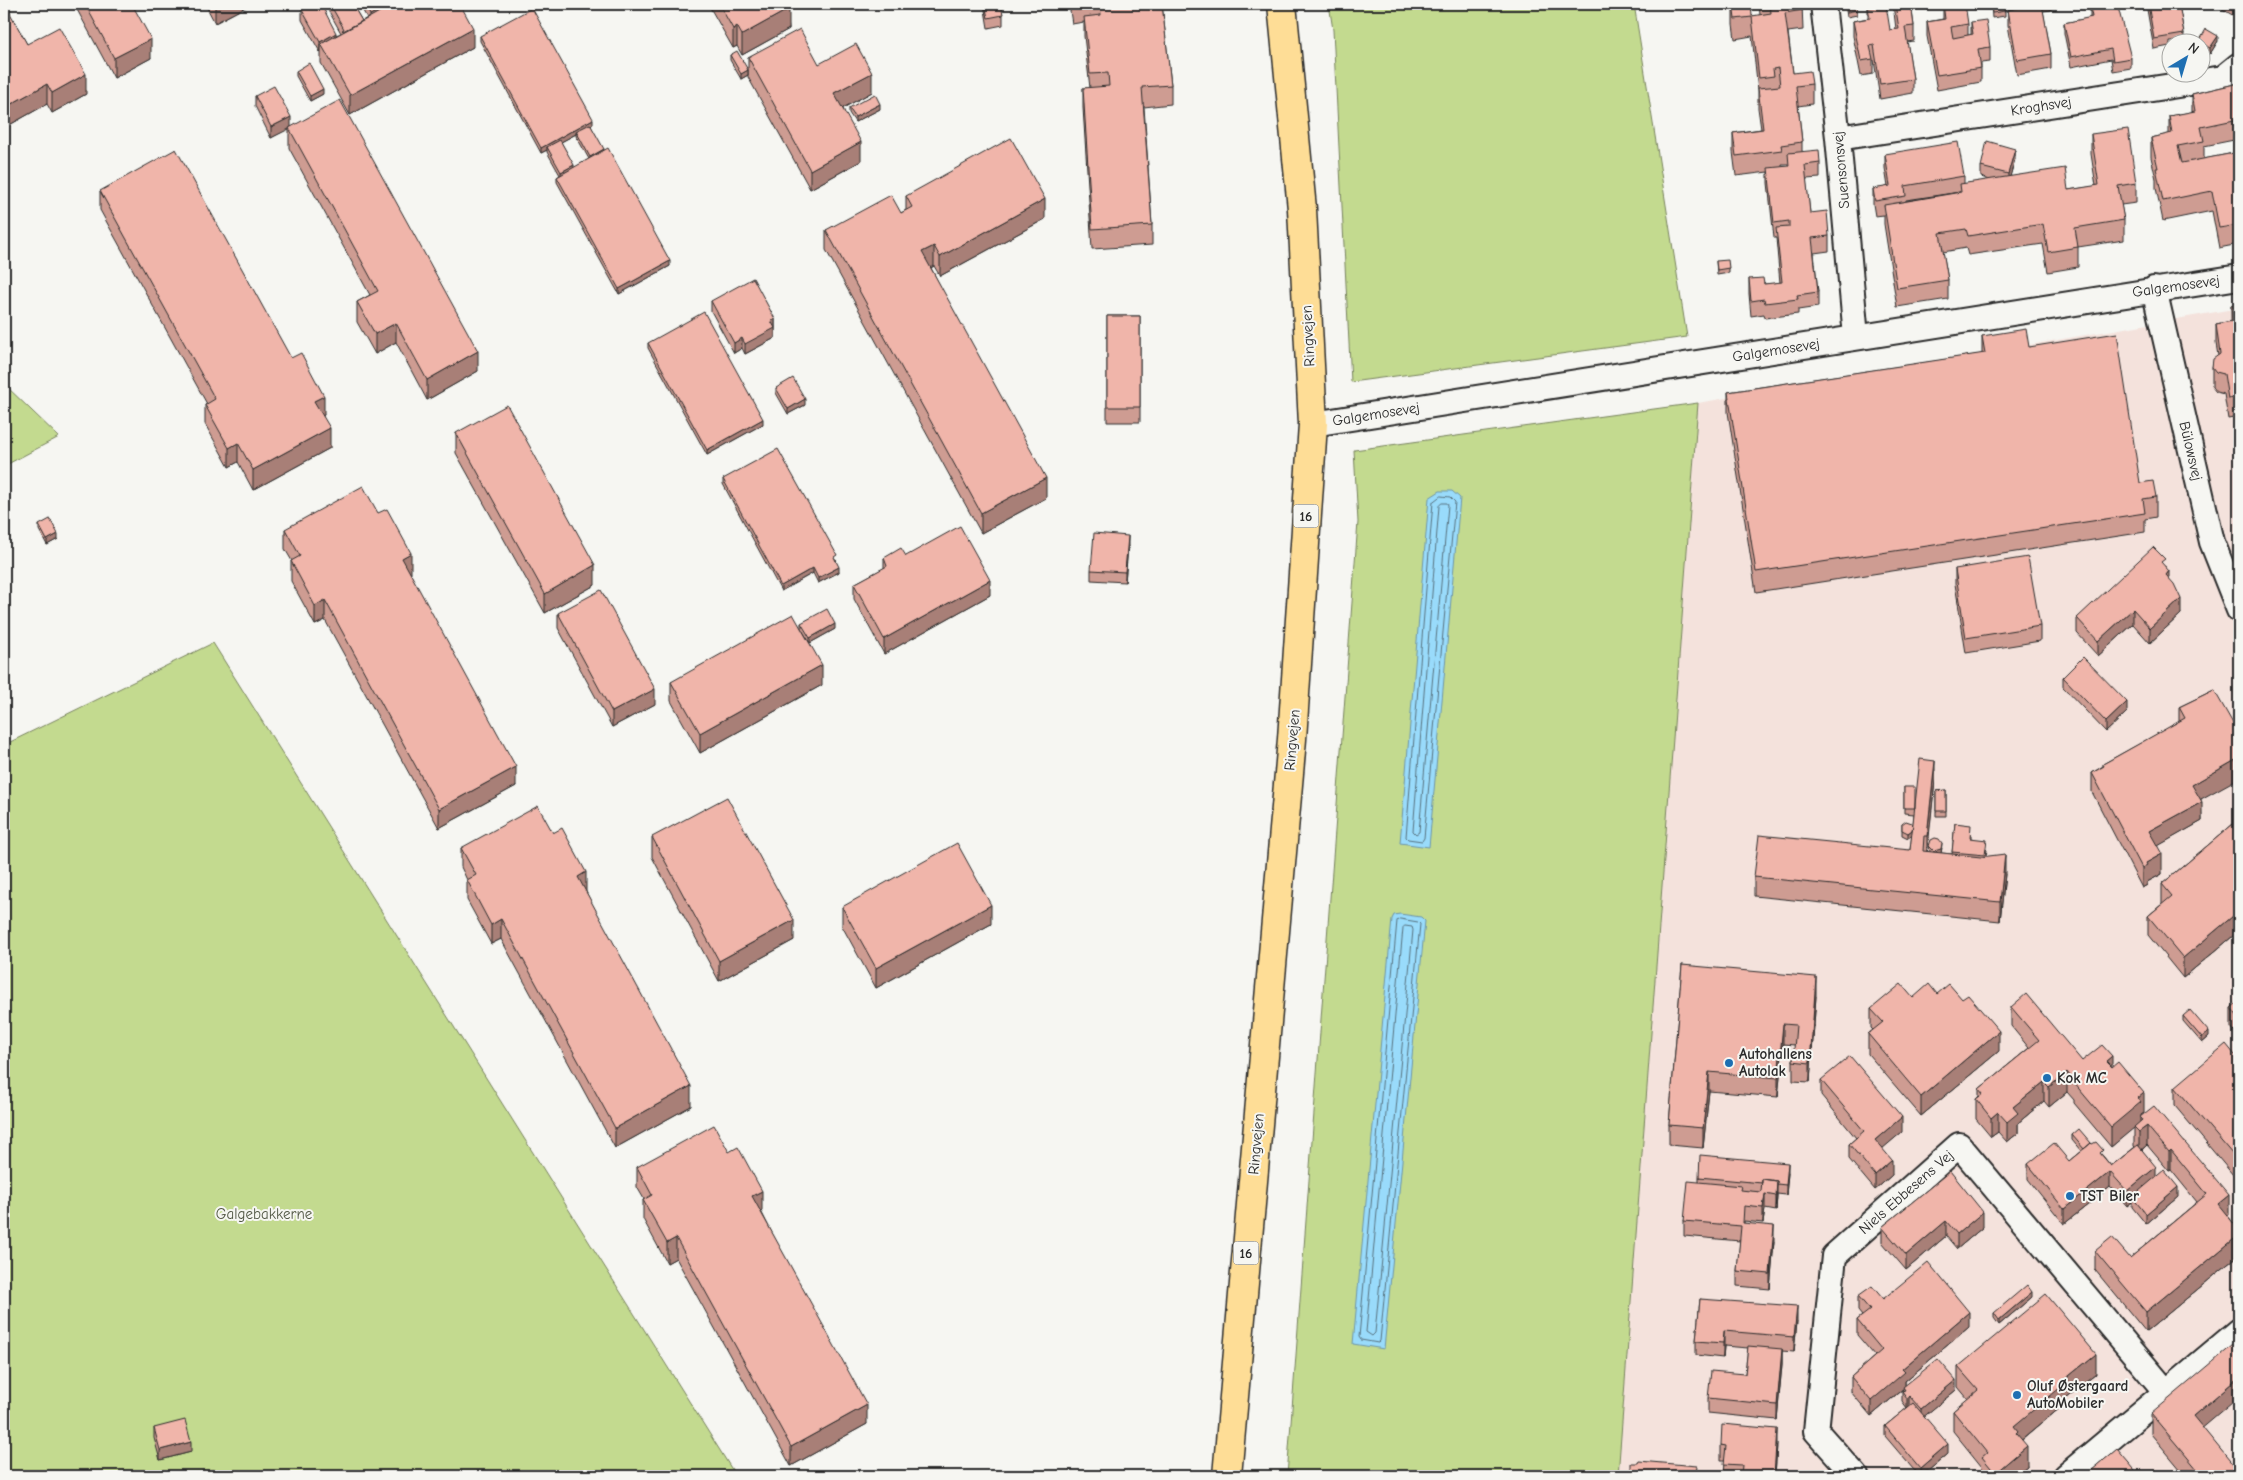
<svg xmlns="http://www.w3.org/2000/svg" width="2243" height="1480" font-family="'Comic Neue',sans-serif">
<style>
.built{fill:#f4e2dc}
.green{fill:#c3da8f;stroke:#77825d}
.water{fill:#99dbfb;stroke:#6d95a8}
.lines{fill:none;stroke-linecap:round;stroke-linejoin:round}
.shore{stroke:#57717e;stroke-width:1}
.street-casing{stroke:#2b2b2b;stroke-width:28}
.primary-casing{stroke:#2b2b2b;stroke-width:31}
.street{stroke:#f6f6f2;stroke-width:24}
.primary{stroke:#fedd96;stroke-width:28}
.wall{fill:#ce9c92;stroke:#2b2b2b;fill-rule:evenodd}
.shaded-wall{fill:#a87f77;stroke:#2b2b2b}
.building{fill:#f0b5aa;stroke:#2b2b2b}
.poi-dot{fill:#1f6fb2;stroke:#f6f6f2;stroke-width:2}
.labels{text-anchor:middle;stroke-width:4;stroke-linejoin:round;paint-order:stroke}
.shield{fill:#f6f6f2;stroke:#686867;stroke-width:1}
.shield-label{font-size:14px;font-weight:bold;fill:#2b2b2b}
.street-label{font-size:15px;fill:#2b2b2b;stroke:#f6f6f2}
.poi-label{font-size:15px;font-weight:bold;fill:#2b2b2b;stroke:#f6f6f2;text-anchor:start}
.park-label{font-size:15px;fill:#515744;stroke:#f6f6f2}
</style>
<rect width="100%" height="100%" fill="#f6f6f2"/>
<filter id="ink" filterUnits="userSpaceOnUse"><feTurbulence type="fractalNoise" baseFrequency=".02" numOctaves="2"/><feDisplacementMap in="SourceGraphic" scale="10" xChannelSelector="R" yChannelSelector="G"/><feConvolveMatrix kernelMatrix="1 2 1 2 8 2 1 2 1" color-interpolation-filters="sRGB"/></filter>
<g filter="url(#ink)">
<path class="built" d="M2239 308V1476H1618L1698 403Z"/>
<path class="green" d="M1329 4H1634L1687 337 1351 382 1333 30Z
M4 384 59 437 4 466Z
M1698 403 1618 1476H1287L1358 522 1354 450Z
M213 643 736 1476H4V745Z"/>
<path class="water" d="M1440 491H1452L1460 498 1429 847 1400 843 1429 498Z
M1400 914 1421 917 1425 921 1384 1349 1353 1344 1392 919 1394 915Z"/>
<g class="lines">
<path class="shore" d="M1441 496 1450 497 1455 502 1424 838 1422 841 1408 839 1406 837 1433 502Z
M1442 503H1447L1448 505 1419 832 1416 834 1413 831 1439 506Z
M1400 919 1418 922 1420 924 1380 1341 1378 1343 1361 1340 1359 1337 1397 921Z
M1405 926 1412 927 1413 930 1375 1333 1372 1336 1366 1332 1403 928Z"/>
<defs>
<path id="street" d="M1823 4 1838 138 1856 337
M1838 138 2223 78 2239 65
M2154 289 2212 542 2239 610
M1313 424 2239 277
M1856 1476 1816 1431 1834 1256 1959 1145 2167 1393
M2066 1476 2239 1331"/>
<path id="primary" d="M1227 1476 1292 739 1313 424 1302 209 1282 4"/>
</defs>
<use href="#street" class="street-casing"/>
<use href="#primary" class="primary-casing"/>
<use href="#street" class="street"/>
<use href="#primary" class="primary"/>
</g>
<path class="wall" d="M4 4 27 44 86 94 52 113 47 104 4 128Z
M74 4H132L151 58 114 78Z
M205 4H251L215 23Z
M326 4H352L362 21 367 18 359 4H386L387 7 473 47 350 115 321 63V51L320 52 302 20V10L336 35 341 33 326 6Z
M538 4H552L541 10Z
M708 4H786L789 29 742 55 737 46 733 48Z
M984 4H1001L1003 15V25L988 28Z
M1069 4H1162L1171 85V104L1144 107 1152 225V245L1092 249 1083 108V88H1090L1084 36V22L1072 24Z
M1733 4 1752 16 1760 15 1759 4H1802L1803 30 1788 32 1793 73 1812 84V104L1798 106 1802 142V151L1820 163V178L1806 179 1810 213 1829 236V251L1814 253 1818 292V307L1798 310V314L1765 318 1764 314 1751 316 1749 294V279L1764 284 1780 283 1776 238H1774L1768 183V172L1736 176 1733 152V133L1761 129 1758 108V90L1752 36 1735 39 1733 24ZM1782 164H1788V166H1782Z
M1845 4H1856L1857 15 1847 17Z
M1893 4H1911L1914 26V41L1907 42 1913 79V93L1880 99 1874 60H1873V74L1861 76 1853 36V21L1868 18V8L1890 30 1896 29Z
M1943 4 1968 24V35H1971V22L1990 47V62L1981 63V82L1937 90 1927 36V22L1943 19Z
M1991 4 2005 11V16L1992 18Z
M2024 4H2051V10L2043 11 2051 54V69L2017 75 2008 25V10L2025 7Z
M2146 4H2179L2184 34V42H2170V46L2154 49Z
M2214 4H2239L2234 16Z
M2090 7 2107 9 2131 58V68L2113 71 2111 59 2071 67 2064 33V23L2090 18Z
M480 36 593 124 591 126 604 151 670 266 619 294 557 182V177L560 175 547 152V150L541 153 480 41ZM576 134V136L589 159 574 168 561 142Z
M2218 41 2210 54 2200 48V42H2199Z
M730 55 748 75 741 79 730 60Z
M748 57 819 64 872 92 843 108 861 161 810 189 748 77Z
M296 71 323 94 310 101 296 76Z
M2239 83V139L2204 146V159L2239 152V244L2219 248 2212 211 2163 221 2156 188V179L2151 157V138L2169 134V116L2192 112V94Z
M255 96 291 127 478 371 427 400 396 342 375 354 357 322V302L370 295 289 148V128L271 138 255 106Z
M849 108 880 109 855 122 849 113Z
M2091 134 2136 183V203L2121 205 2124 220V240L2078 247V267L2048 272 2043 244 1968 255 1966 248 1943 252 1948 280V299L1897 307 1884 224V215L1875 216 1873 204V189L1888 187 1885 168V154L1964 176V184L1990 180 1981 177V167L2015 159 2010 176 2068 190 2096 186 2091 154ZM1960 192 1906 201V200Z
M100 191 291 358 324 415 323 416 330 448 253 490 238 462 229 467 205 424V405L207 404 100 210Z
M906 196 1045 219 940 276 934 266 931 268 1046 498 981 533 826 250V230L901 213 906 210Z
M1716 261 1729 268V273L1717 275Z
M711 301 775 319V338L745 354 742 348 734 353 711 311Z
M2239 305V417L2228 419 2224 394 2216 392 2212 387V367L2218 356 2216 343V324L2231 321V306Z
M1107 316H1140V422H1107Z
M1982 336 2029 347 2140 483 2156 497V517L2145 519V532L1756 592 1728 412V392L1982 354Z
M648 343 763 424 707 455 648 348Z
M776 388 805 405 788 414 776 393Z
M456 433 595 585 545 613 456 453Z
M723 479 837 560 836 561 839 572 818 583 813 573 781 591 723 484Z
M39 525 58 539 47 545 39 530Z
M285 529 411 573H410L516 786 439 828 325 620 315 625 291 581V561H292L285 549Z
M1128 546 1125 582 1091 580V570Z
M906 556 990 595 884 654 854 599V584L884 568V558Z
M2165 566 2181 614 2150 643 2133 624 2098 656 2077 633V618Z
M1955 569 2040 626V641L1966 653 1955 584Z
M558 613 655 704 612 727 558 628Z
M801 623 835 629 810 643 801 628Z
M2063 677 2127 712 2106 732 2063 687Z
M671 682 822 685 700 753 671 701Z
M2214 690 2201 800 2202 821 2157 846 2162 874 2147 882V885L2142 888 2092 792V773L2103 766V764L2179 722V707Z
M1935 780 1927 851 1930 852 1929 846 1942 848 1941 853 1952 854 1955 823 1971 835V838L1987 850 1986 856 2005 874 2000 921 1754 896V877L1910 850 1912 835 1908 838 1902 835V824L1913 826 1914 814 1904 813V787L1915 804Z
M1946 790V816H1936V791Z
M2239 819V931L2183 978 2148 935V916L2162 904V884Z
M553 833 586 892 691 1106 615 1148 501 939 491 944 467 900V880L461 867V848Z
M652 837 794 940 719 981 652 857Z
M842 907 991 924 876 988 842 926Z
M1682 965 1816 996 1810 1082 1793 1081V1061L1795 1045 1783 1044 1778 1097 1709 1091 1703 1148 1669 1145V1125Z
M1937 994 1999 1051 1921 1116 1868 1054V1034L1873 1030 1871 1028V1009L1913 998Z
M2239 1001V1038L2231 1028V1008Z
M2011 1007 2082 1061 2112 1066 2144 1113 2141 1115V1116L2229 1215 2228 1216 2239 1230V1255L2146 1332 2095 1270V1251L2130 1258 2197 1202 2171 1170 2169 1171 2147 1145 2142 1150 2156 1177 2178 1197 2146 1224 2132 1207V1202L2127 1206 2110 1187 2064 1224 2028 1179V1164L2069 1161 2081 1151 2072 1140V1135L2091 1143 2103 1156 2111 1166 2135 1147 2134 1146V1127L2111 1147 2074 1103V1100L2067 1092 2049 1107 2044 1101 2018 1123V1133L2007 1142 1998 1132 1991 1137 1976 1119V1099L1979 1096V1089L2029 1048 2011 1026Z
M2183 1016 2209 1037 2202 1043 2183 1021Z
M2239 1060V1182L2175 1106V1087Z
M1821 1080 1902 1132 1882 1148 1892 1175 1875 1190 1849 1159V1144L1856 1138 1821 1095Z
M729 1152 762 1211H761L867 1424 791 1466 676 1258 667 1263 643 1219V1200L644 1199 637 1187V1167Z
M1950 1171 1983 1227 1957 1249 1946 1236 1906 1270 1882 1242V1227Z
M1788 1173 1786 1195 1777 1194 1776 1211 1765 1209 1763 1223 1744 1221V1223L1774 1241 1770 1289 1737 1286V1271L1740 1241 1684 1236V1221L1699 1182V1177Z
M1858 1296 1883 1299 1969 1327 1905 1381V1386L1956 1390 1924 1416 1948 1454 1922 1476H1919L1885 1436V1426L1907 1408 1902 1401V1391L1903 1389 1871 1416 1851 1392V1377L1875 1356 1857 1335V1320L1862 1316 1858 1311Z
M2032 1297 1999 1325 1994 1318V1313Z
M1700 1299 1797 1321 1794 1352 1782 1351V1364L1777 1420 1708 1413V1398L1745 1374 1748 1348 1724 1346 1723 1358 1696 1355V1341Z
M1958 1367 2096 1374 2061 1402V1407L2022 1440 2027 1466 2014 1476H1982V1467L1953 1431V1411L1968 1399 1958 1387Z
M2151 1414 2202 1428 2239 1476H2186L2151 1434Z
M154 1428 191 1452 160 1460 154 1438Z
M1777 1444 1775 1476H1724L1725 1460H1721V1445Z"/>
<path class="shaded-wall" d="M215 4H251L215 23Z
M541 4H552L541 10Z
M2234 4H2239V8L2234 16Z
M387 6V16L370 25V15Z
M789 9V29L742 55V35Z
M737 26V46L733 48V29Z
M473 28V47L350 115V95Z
M336 33V43L321 44V51L320 52V42Z
M2218 36V41L2210 54V48Z
M151 39V58L114 78V58Z
M748 70V75L741 79V74Z
M872 73V92L834 113V93Z
M86 74V94L52 113V93Z
M47 84V104L4 128V108Z
M323 89V94L310 101V96Z
M880 104V109L855 122V117Z
M291 117V128L271 138V127Z
M593 119V124L577 133 576 131V134L548 149 547 147V150L541 153V148Z
M861 142V161L810 189V170Z
M604 149V154L590 162V157Z
M2015 149V159L2008 184V174Z
M574 165V170L561 177V172Z
M1045 199V219L940 276V257Z
M934 246V266L922 272V252Z
M670 261V266L619 294V289Z
M775 319V338L745 354V344L771 321Z
M396 323V342L375 354V334Z
M742 338V348L734 353V343Z
M478 351V371L427 400V380Z
M324 396V415L314 421V401Z
M805 399V405L788 414V409Z
M763 419V424L707 455V450Z
M330 428V448L253 490V470Z
M238 443V462L229 467V448Z
M1046 478V498L981 533V513Z
M58 534V539L47 545V540Z
M1128 536V546L1125 582V572Z
M411 553V573L402 577V558Z
M595 565V585L545 613V594Z
M839 567V572L818 583V578Z
M813 568V573L781 591V586Z
M2169 571V586L2166 575Z
M990 580V595L884 654V639Z
M2181 599V614L2150 643V628Z
M325 600V620L315 625V606Z
M2133 609V624L2098 656V641Z
M835 624V629L810 643V638Z
M822 665V685L700 753V733Z
M655 689V704L612 727V712Z
M2127 702V712L2106 732V722Z
M2239 758V778L2192 804V785Z
M1935 761V780L1927 856V836Z
M516 767V786L439 828V809Z
M2202 802V821L2149 851V831Z
M1913 829V834L1908 838V833Z
M1942 843 1941 854 1934 856V851Z
M2005 854V874L2000 921V902Z
M2162 854V874L2147 882V885L2142 888V868L2146 863Z
M586 872V892L578 896V877Z
M991 905V924L876 988V968Z
M2239 911V931L2183 978V958Z
M501 919V939L491 944V925Z
M794 920V940L719 981V961Z
M1816 977V996L1810 1082V1063Z
M1783 1024V1044L1778 1097V1078Z
M1999 1031V1051L1921 1116V1097Z
M2209 1032V1037L2202 1043V1038Z
M2112 1056V1076L2106 1061Z
M1709 1072V1091L1703 1148V1128Z
M2067 1072V1092L2049 1107V1087Z
M2044 1082V1101L2018 1123V1133L2007 1142V1122L2013 1107Z
M691 1086V1106L615 1148V1128Z
M2144 1093V1113L2141 1115V1119L2140 1117V1123L2111 1147V1127L2138 1098Z
M1998 1112V1132L1991 1137V1118Z
M1902 1117V1132L1875 1155V1140Z
M2147 1126V1145L2139 1152V1132Z
M2171 1150V1170L2169 1171V1152Z
M1892 1160V1175L1875 1190V1175Z
M1788 1163V1173L1786 1195V1185Z
M2156 1167V1182L2132 1197V1202L2127 1206V1191Z
M2110 1172V1187L2064 1224V1209Z
M1777 1181V1196L1776 1211V1196Z
M2178 1187V1197L2146 1224V1214Z
M762 1191V1211L752 1216V1196Z
M1765 1194V1209L1763 1223V1208Z
M2229 1195V1215L2218 1224V1204Z
M1983 1212V1227L1957 1249V1234Z
M1946 1221V1236L1906 1270V1255Z
M1774 1226V1241L1770 1289V1274Z
M2239 1235V1255L2146 1332V1312Z
M676 1238V1258L667 1263V1243Z
M2032 1292V1297L1999 1325V1320Z
M1797 1306V1321L1794 1352V1337Z
M1969 1312V1327L1905 1381V1387L1871 1416V1401L1902 1369Z
M1724 1331V1346L1723 1358V1343Z
M1782 1349V1364L1777 1420V1405Z
M2096 1354V1374L2061 1402V1407L2018 1443 2014 1426 2059 1384Z
M2239 1377V1397L2193 1436V1416Z
M1956 1380V1390L1921 1419V1409Z
M1909 1396V1406L1907 1408V1398Z
M867 1405V1424L791 1466V1447Z
M1777 1429V1444L1775 1476H1774Z
M191 1442V1452L160 1460V1450Z
M1948 1444V1454L1922 1476H1920V1468Z
M2027 1446V1466L2014 1476H1995V1473Z"/>
<path class="building" d="M4 4H5L27 44 59 27 86 74 52 93 47 84 4 108Z
M85 4H132L151 39 114 58Z
M314 4H321L336 33 320 42 302 10Z
M330 4H352L362 21 343 31 342 30 344 29Z
M365 4H386L387 6 370 15Z
M394 4H460L473 28 350 95 321 44Z
M719 4H786L789 9 742 35 737 26 733 29Z
M985 4H1001L1003 15 988 18Z
M1100 4H1162L1171 85 1142 87 1152 225 1092 229 1083 88 1109 86 1108 73 1090 74 1084 17 1101 15Z
M1733 4H1751L1752 16 1771 13 1770 4H1802L1803 10 1785 13 1793 73 1810 71 1812 84 1796 86 1802 142 1781 145 1782 150 1736 156 1733 133 1763 129 1758 88 1780 86 1778 68 1773 69 1774 76 1759 78 1752 17 1735 19Z
M1846 4H1856L1857 10 1847 12Z
M1895 4H1911L1914 26 1905 27 1913 79 1880 84 1874 45 1870 46 1873 59 1861 61 1853 21 1870 18 1868 8 1886 5 1890 30 1899 29Z
M1943 4H1965L1968 24 1951 27 1953 38 1973 34 1971 22 1986 20 1990 47 1978 49 1981 68 1937 75 1927 22 1945 19Z
M1991 4H2004L2005 11 1992 13Z
M2027 4H2042L2051 54 2017 60 2008 10 2027 6Z
M2106 4 2107 9 2118 7 2131 58 2113 61 2111 49 2071 57 2064 23 2092 17 2090 7Z
M2148 4H2179L2184 34 2154 39Z
M532 8 593 119 541 148 480 36Z
M800 29 819 64 856 44 872 73 834 93 861 142 810 170 748 57Z
M2206 29 2218 36 2210 48 2199 42Z
M737 51 748 70 741 74 730 55Z
M309 63 323 89 310 96 296 71Z
M2239 83V119L2201 127 2204 141 2178 146 2182 163 2239 152V225L2219 228 2212 191 2163 201 2156 168H2158L2151 138 2172 133 2169 116 2195 111 2192 94Z
M274 86 291 117 271 127 255 96Z
M875 94 880 104 855 117 849 108Z
M340 100 478 351 427 380 396 323 375 334 357 302 378 291 289 128Z
M590 124 604 149 590 157 576 131Z
M2128 129 2136 183 2118 186 2124 220 2075 228 2078 247 2048 252 2043 224 1968 236 1966 229 1940 233 1948 280 1897 288 1884 205 1961 192 1960 184 2065 168 2068 190 2099 185 2091 134Z
M1011 138 1045 199 940 257 934 246 922 252 1046 478 981 513 826 230 891 195 901 213 912 207 906 196Z
M560 140 574 165 561 172 547 147Z
M1987 141 2015 149 2008 174 1981 167Z
M1958 142 1964 176 1905 186 1906 196 1875 201 1873 189 1890 186 1885 154Z
M608 148 670 261 619 289 557 177Z
M176 149 291 358 301 353 324 396 314 401 330 428 253 470 238 443 229 448 205 405 215 399 100 191Z
M1819 150 1820 163 1805 165 1810 213 1827 211 1829 236 1812 238 1818 292 1797 295 1798 299 1765 303 1764 299 1751 301 1749 279 1763 278 1764 284 1782 282 1776 228 1789 227V221L1774 223 1768 168 1789 166 1788 153Z
M1728 260 1729 268 1717 270 1716 261Z
M753 278 775 319 771 321 775 328 745 344 742 338 734 343 711 301Z
M2239 305V397L2228 399 2224 374 2216 372 2212 367 2213 359 2220 354 2216 324 2233 321 2231 306Z
M704 312 763 419 707 450 648 343Z
M1107 316H1140V407H1107Z
M2026 329 2029 347 2117 333 2140 483 2153 481 2156 497 2143 499 2145 513 1756 572 1728 392 1985 353 1982 336Z
M793 378 805 399 788 409 776 388Z
M507 405 595 565 545 594 456 433Z
M778 449 837 555 834 557 839 567 818 578 813 568 781 586 723 479Z
M363 486 378 513 387 509 411 553 402 558 516 767 439 809 325 600 315 606 291 561 300 556 285 529Z
M50 519 58 534 47 540 39 525Z
M960 526 990 580 884 639 854 584 887 566 884 558 901 548 906 556Z
M1094 533 1128 536 1125 572 1091 570Z
M2153 547 2165 559 2161 562 2169 571 2166 575 2174 584 2181 599 2150 628 2133 609 2098 641 2077 618Z
M2028 557 2040 626 1966 638 1955 569Z
M601 590 655 689 612 712 558 613Z
M827 609 835 624 810 638 801 623Z
M793 614 822 665 700 733 671 682Z
M2083 657 2127 702 2106 722 2063 677Z
M2214 690 2239 734V758L2192 785 2202 802 2149 831 2162 854 2146 863 2147 865 2142 868 2092 773 2104 766 2103 764 2185 718 2179 707Z
M1920 759 1935 761 1927 836H1924L1923 851 1981 857 2005 854 2000 902 1754 877 1759 835 1910 850Z
M1904 787H1915V808H1904Z
M1946 790V811H1936V791Z
M727 797 794 920 719 961 652 837Z
M538 806 553 833 562 828 586 872 578 877 691 1086 615 1128 501 919 491 925 467 880 476 875 461 848Z
M2239 819V911L2183 958 2148 916 2172 896 2162 884Z
M1906 821 1912 823 1913 826 1912 830 1908 833 1902 830V824Z
M1955 823 1971 825 1970 838 1987 840 1985 855 1952 852Z
M1935 838 1939 839 1942 843 1941 849 1934 851 1929 846 1931 840Z
M957 843 991 905 876 968 842 907Z
M1682 965 1816 977 1810 1063 1793 1061 1796 1025 1783 1024 1778 1078 1709 1072 1703 1128 1669 1125Z
M1901 984 1913 998 1929 984 1937 994 1949 984 1962 999 1968 995 1999 1031 1921 1097 1868 1034 1883 1022 1871 1009Z
M2026 994 2082 1061 2102 1045 2112 1056 2106 1061 2112 1067 2118 1062 2144 1093 2138 1098 2141 1102 2111 1127 2074 1083 2075 1082 2067 1072 2049 1087 2044 1082 2013 1107 2018 1113 2007 1122 1998 1112 1991 1118 1976 1099 1983 1094 1979 1089 2039 1040 2011 1007Z
M2239 1001V1018L2231 1008Z
M2190 1010 2209 1032 2202 1038 2183 1016Z
M2226 1044 2239 1060V1162L2175 1087Z
M1850 1056 1902 1117 1875 1140 1892 1160 1875 1175 1849 1144 1864 1131 1821 1080Z
M2154 1106 2229 1195 2218 1204 2239 1230V1235L2146 1312 2095 1251 2112 1237 2130 1258 2207 1194 2171 1150 2169 1152 2147 1126 2139 1132 2134 1127 2142 1120 2140 1117Z
M714 1125 729 1152 738 1147 762 1191 752 1196 867 1405 791 1447 676 1238 667 1243 643 1200 652 1195 637 1167Z
M2079 1129 2091 1143 2084 1149 2072 1135Z
M2096 1142 2103 1150 2100 1153 2111 1166 2138 1145 2156 1167 2127 1191 2110 1172 2064 1209 2028 1164 2054 1143 2069 1161 2091 1143 2092 1144Z
M1700 1155 1788 1163 1786 1185 1777 1184V1181L1762 1179V1183L1699 1177Z
M2164 1170 2178 1187 2146 1214 2132 1197Z
M1950 1171 1983 1212 1957 1234 1946 1221 1906 1255 1882 1227Z
M1762 1179 1777 1181 1776 1196 1765 1194 1763 1208 1744 1206 1743 1223 1774 1226 1770 1274 1737 1271 1741 1226 1684 1221 1688 1181 1741 1186 1740 1190 1761 1192Z
M1928 1262 1969 1312 1902 1369 1905 1372 1871 1401 1851 1377 1882 1350 1857 1320 1870 1310 1858 1296 1872 1286 1883 1299Z
M2027 1285 2032 1292 1999 1320 1994 1313Z
M2046 1294 2096 1354 2059 1384 2061 1387 2014 1426 2018 1431 2016 1433 2027 1446 1995 1473 1982 1457 1987 1453 1953 1411 1978 1390 1958 1367Z
M1700 1299 1797 1306 1794 1337 1724 1331 1723 1343 1696 1341Z
M2239 1340V1377L2193 1416 2239 1472V1476H2203L2151 1414Z
M1748 1346 1782 1349 1777 1405 1708 1398 1711 1371 1745 1374Z
M1938 1359 1956 1380 1921 1409 1909 1396 1907 1398 1902 1391 1905 1390 1903 1387Z
M1913 1403 1948 1444 1920 1468 1885 1426Z
M185 1420 191 1442 160 1450 154 1428Z
M1722 1424 1777 1429 1774 1476H1741L1742 1465 1724 1464 1726 1446 1721 1445Z
M2117 1449 2140 1476H2085Z
M1639 1461 1697 1466 1696 1476H1631V1463H1638Z"/>
</g>
<g class="poi-dot">
<circle cx="1729" cy="1063" r="5"/>
<circle cx="2047" cy="1078" r="5"/>
<circle cx="2070" cy="1196" r="5"/>
<circle cx="2017" cy="1395" r="5"/>
</g>
<g class="labels">
<g class="shield">
<rect x="1293.5" y="504.5" width="25" height="23" rx="4"/>
<rect x="1233.5" y="1241.5" width="25" height="23" rx="4"/>
</g>
<g class="shield-label">
<text x="1306" y="521">16</text>
<text x="1246" y="1258">16</text>
</g>
<g class="street-label">
<text transform="translate(2041 106) rotate(-9)" y="5">Kroghsvej</text>
<text transform="translate(1841 170) rotate(-95)" y="5">Suensonsvej</text>
<text transform="translate(2176 286) rotate(-8)" y="5">Galgemosevej</text>
<text transform="translate(1308 336) rotate(-93)" y="5">Ringvejen</text>
<text transform="translate(1776 350) rotate(-9)" y="5">Galgemosevej</text>
<text transform="translate(1376 414) rotate(-9)" y="5">Galgemosevej</text>
<text transform="translate(2191 451) rotate(77)" y="5">Bülowsvej</text>
<text transform="translate(1292 740) rotate(-85)" y="5">Ringvejen</text>
<text transform="translate(1256 1144) rotate(-85)" y="5">Ringvejen</text>
<text transform="translate(1906 1192) rotate(-41)" y="5">Niels Ebbesens Vej</text>
</g>
<g class="poi-label">
<text x="1739" y="1059">Autohallens<tspan x="1739" dy="17">Autolak</tspan></text>
<text x="2057" y="1083">Kok MC</text>
<text x="2080" y="1201">TST Biler</text>
<text x="2027" y="1391">Oluf Østergaard<tspan x="2027" dy="17">AutoMobiler</tspan></text>
</g>
<g class="park-label">
<text x="264" y="1219">Galgebakkerne</text>
</g>
</g>
<rect width="2243" height="1480" fill="none" stroke="#f6f6f2" stroke-width="20"/>
<rect x="10" y="10" width="2223" height="1460" fill="none" stroke="#2b2b2b" stroke-width="2" filter="url(#ink)"/>
<g transform="translate(2186 58) rotate(38)"><circle r="24" fill="#f6f6f2" stroke="#a5a5a2"/>
<path d="M0-4L9 19L0 12L-9 19Z" fill="#1f6fb2"/>
<text y="-8" font-size="14" font-weight="bold" text-anchor="middle" fill="#2b2b2b">N</text>
</g>
</svg>
